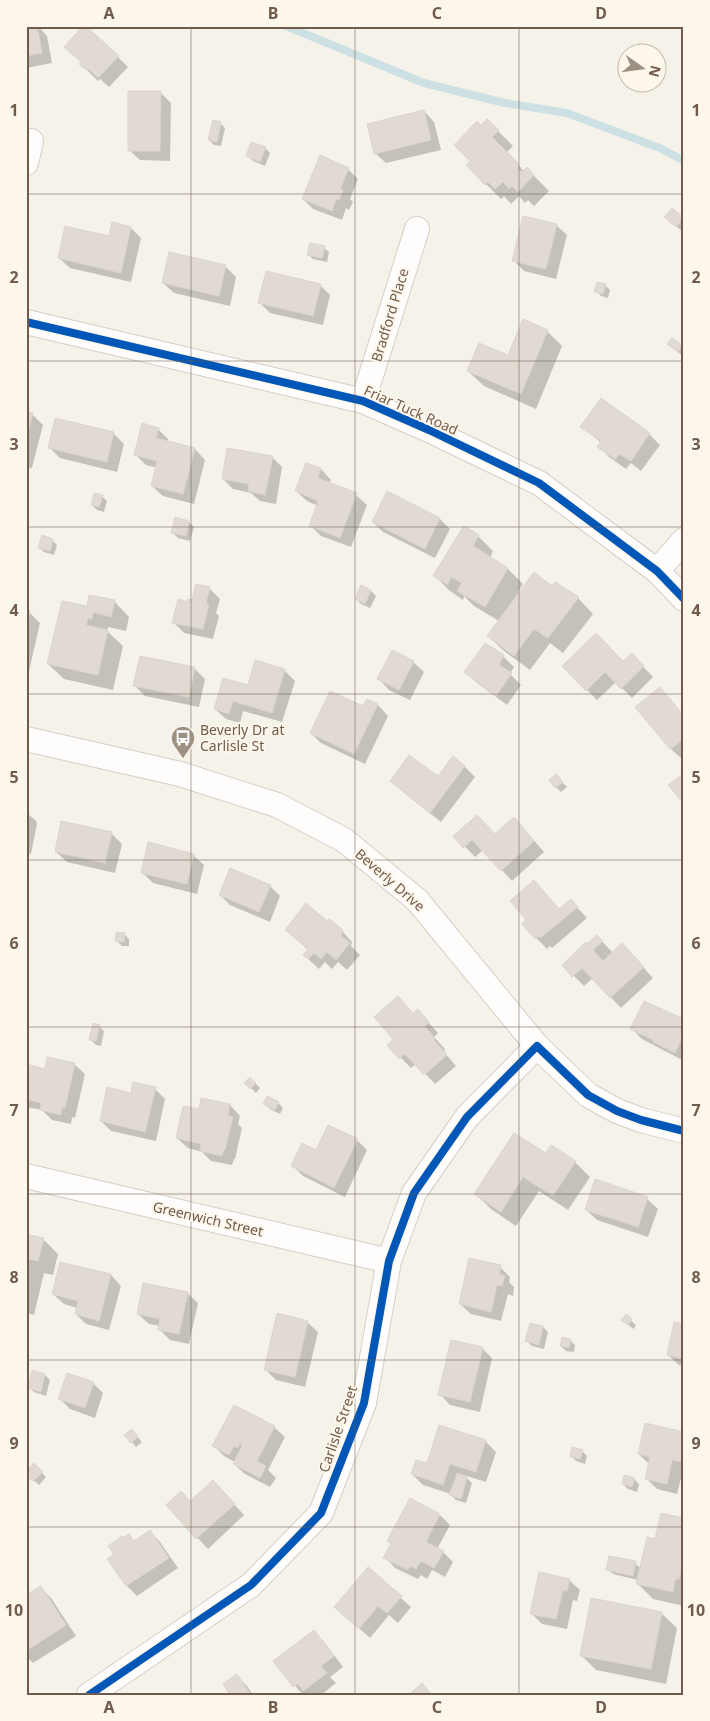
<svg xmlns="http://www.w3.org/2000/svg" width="710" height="1721" font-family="'Noto Sans',sans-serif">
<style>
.shadow{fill:#0003}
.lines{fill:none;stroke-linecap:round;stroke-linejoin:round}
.stream{stroke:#cde1e4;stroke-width:8}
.building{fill:#e1dad2;stroke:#ddd5cd}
.minor-casing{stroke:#d4cfc8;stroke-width:26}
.minor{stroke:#fefdfc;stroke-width:24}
.cycleway-casing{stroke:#fdf7eb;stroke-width:11}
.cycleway{stroke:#0057b8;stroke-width:8}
.grid{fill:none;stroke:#705b4d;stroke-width:1;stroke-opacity:0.55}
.labels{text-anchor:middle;stroke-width:4;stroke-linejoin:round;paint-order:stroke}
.street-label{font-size:14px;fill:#705b4d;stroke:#fdf7eb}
.poi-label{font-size:14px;fill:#705b4d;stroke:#fdf7eb;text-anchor:start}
.neatline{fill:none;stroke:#705b4d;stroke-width:2}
.grid-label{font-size:16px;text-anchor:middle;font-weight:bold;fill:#705b4d}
</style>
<rect width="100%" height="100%" fill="#f5f2ea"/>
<path class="shadow" d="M38 26 47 36 52 63 26 68V27Z
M118 57 128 67 109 87 100 79 98 81 81 64Z
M160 92 171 103 170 161 140 160 129 150Z
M424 111 434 122 441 150 386 163 375 153Z
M487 120 513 146 506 153 524 171 527 169 549 191 534 206 528 200 525 203 519 196 511 204 504 196 501 199 467 165 472 161 481 126Z
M220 123 225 128 221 146 214 145 209 140Z
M265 148 270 153 265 166 253 161 248 156Z
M348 169 358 179 350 199 353 202 349 210 346 208 342 220 313 209 303 199Z
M672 210 684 220V228L682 231 671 222Z
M556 225 567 235 556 279 524 271 514 261Z
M131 228 141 238 131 282 70 268 59 258Z
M324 248 329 252 327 262 313 259 308 254Z
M225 266 236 277 230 306 174 293 163 283Z
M320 285 330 295 323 325 270 313 260 303Z
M605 285 610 290 608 298 601 296 596 291Z
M547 331 562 346 536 409 484 386 468 371 508 357Z
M673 340 684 349 683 356 674 349Z
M601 400 649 434 660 445 641 471 631 463 626 469 609 457 599 446 601 443 582 426Z
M26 413 32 414 43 425 32 468 26 467Z
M158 429 168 439V443L195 449 205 460 194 504 163 496 152 486 157 468 146 465 136 455Z
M113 433 124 444 117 472 60 458 50 448Z
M272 457 282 467 276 504 260 501 251 493 233 489 223 479Z
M307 464 321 469 331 480 329 484 356 495 367 505 351 547 321 536 310 525 318 506 307 501 296 491Z
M388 493 440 519 450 529 435 558 383 532 373 522Z
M102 496 107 501 104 512 97 510 92 505Z
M189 522 194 527 190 541 178 538 173 533Z
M478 536 493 551 490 558 508 569 523 584 518 592 520 593 553 587 578 598 593 614 563 653 550 643 530 670 504 651 488 636 499 621 474 606 464 596 463 600 450 591 435 576Z
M52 540 57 545 54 555 44 552 39 547Z
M361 587 371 591 376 596 370 608 361 604 356 599Z
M209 588 220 599 216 613 219 616 213 639 184 633 174 623 189 603Z
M114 601 129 617 126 631 108 627 107 631 123 646 113 690 64 679 48 664 88 608Z
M26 611 29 612 40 623 29 671H26Z
M485 644 503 656 514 667 510 674 521 685 507 705 476 682 466 671Z
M632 655 653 677 632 698 616 682 597 700 564 666 623 663Z
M141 657 195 669 205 679 199 707 145 696 135 686Z
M413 662 424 672 410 700 389 690 379 679Z
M284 670 295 681 282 722 243 711 240 723 226 719 215 709 249 687Z
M367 701 378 705 388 716 365 764 321 743 311 733 364 708Z
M637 708 684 716V757L682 759 671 749Z
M464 766 475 777 441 822 402 791 392 781 438 778Z
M550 781H561L567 787 561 792Z
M26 812 36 821 37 824 31 854 26 853Z
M524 829 544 852 512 881 483 850 475 857 455 836H496Z
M111 833 122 844 115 873 67 862 56 852Z
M193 855 204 865 197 894 153 883 142 872Z
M534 882 560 910 571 901 587 918 552 948 550 946 547 949 523 924 528 920Z
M270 886 280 896 270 922 230 905 220 895Z
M327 922 342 931 352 942 351 946 360 955 347 970 338 962 332 969 325 962 319 969 304 955 308 950 287 930Z
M124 934 129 939V946H122L117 941Z
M597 936 613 953 632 955 653 978 621 1008 593 978 584 986 563 965Z
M418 1011 438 1033 434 1037 445 1049 444 1052 456 1066 435 1084 416 1064 411 1068 388 1045Z
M684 1020V1061L642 1039 632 1029Z
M99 1026 104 1031 101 1046 96 1045 91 1040Z
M74 1064 85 1074 75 1118 72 1117 71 1124 52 1120 42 1110 26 1107V1066L46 1070Z
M250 1078 260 1088 256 1093 246 1083Z
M155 1089 165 1099 156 1141 111 1131 101 1121 132 1094Z
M278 1103 283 1108 280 1114 270 1109 265 1104Z
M230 1105 240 1116 238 1124 242 1128 235 1159H234L232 1165 211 1161 202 1152 188 1148 177 1138 200 1110Z
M357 1140 367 1150 345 1197 303 1176 293 1166 316 1152Z
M546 1155 575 1162 590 1177 568 1210 539 1191 516 1226 491 1209 476 1194Z
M647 1199 658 1209 648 1237 597 1220 586 1210Z
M43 1239 58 1254 53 1275 44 1273 34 1315 26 1313V1252Z
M500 1267 510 1277 509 1282 514 1287 513 1296 508 1294 501 1321 471 1314 460 1304Z
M111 1275 121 1286 109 1330 86 1324 76 1314 77 1308 64 1304 53 1294Z
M187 1293 198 1303 189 1344 170 1340 159 1329 160 1326 149 1324 138 1314Z
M626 1316 636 1325 634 1329 628 1325Z
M307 1322 318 1332 305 1387 276 1380 266 1370Z
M531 1324 543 1327 548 1332 544 1349 532 1346 527 1341Z
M684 1325V1366L679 1365 668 1355Z
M570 1340 575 1345 574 1352 566 1351 561 1346Z
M482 1348 492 1358 480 1412 450 1405 440 1394Z
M45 1375 50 1380 46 1396 34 1392 29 1387Z
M93 1383 103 1393 95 1418 70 1409 60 1399Z
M274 1427 285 1437 268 1470 276 1478 270 1487 245 1474 234 1464 235 1462 224 1456 214 1446Z
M684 1433V1470H683L677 1494 657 1489 647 1479 650 1465 639 1454Z
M136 1435 142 1442 136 1447 132 1442Z
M485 1441 496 1452 486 1482 457 1473V1475L467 1478 472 1483 466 1503 456 1500 451 1495V1494L423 1485 412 1474 428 1465Z
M582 1451 587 1456 585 1464 576 1461 571 1456Z
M34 1465 46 1477 39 1485 26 1473Z
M634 1479 639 1484 637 1492 628 1489 623 1484Z
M223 1492 244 1515 208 1549 167 1505 190 1502Z
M440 1515 450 1525 437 1549 443 1552 453 1562 445 1577 432 1570 427 1579 421 1575 418 1579 395 1568 385 1557 392 1544 389 1541Z
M684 1519V1606L653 1599 638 1584V1580L613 1574 608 1569 635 1563 641 1569 656 1540Z
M150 1532 160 1542 178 1568 137 1596 127 1586 135 1542Z
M368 1569 411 1607 398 1623 389 1615 370 1638 335 1607Z
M569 1580 580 1590 577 1601 573 1600 567 1629 542 1624 531 1613Z
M40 1587 51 1598 76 1636 33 1663 26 1656V1613Z
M661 1613 677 1628 666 1684 596 1670 581 1655Z
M314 1632 324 1642 343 1667 330 1677 336 1683 321 1695H303L275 1662Z
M237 1676 247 1686 253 1695H232Z"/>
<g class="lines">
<path class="stream" d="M286 26 424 83 505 103 567 113 662 149 684 161"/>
</g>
<path class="building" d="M26 26H37L42 53 26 56Z
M83 26H86L119 56 98 78 89 69 87 71 79 64 81 62 64 47Z
M128 91H161L160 151H128Z
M424 110 431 140 374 154 367 124Z
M487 119 499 130 492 137 520 165 517 168 522 172 527 167 534 175 518 192 512 186 509 189 503 182 495 189 488 182 485 185 466 165 470 161 454 145 477 121 481 125Z
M213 120 221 122 217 142 208 140Z
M251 142 266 147 260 162 246 156Z
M320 155 349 168 340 189 343 190 339 200 336 199 332 211 302 199Z
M672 208 684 218 676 227 664 217Z
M523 216 557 224 546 269 512 261Z
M112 222 131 227 121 273 58 258 65 226 109 236Z
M310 243 325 246 322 258 307 255Z
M169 252 226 265 219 296 162 283Z
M266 271 321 284 313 316 258 303Z
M597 282 606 284 603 294 594 292Z
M523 319 548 330 521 394 467 371 479 343 508 355Z
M672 338 682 345 678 352 667 344Z
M601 398 650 433 631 461 620 454 615 459 597 447 601 441 580 427Z
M26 412 33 413 26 440Z
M55 418 114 432 107 462 48 448Z
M142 423 159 428 156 438 195 448 183 494 151 486 157 461 134 455Z
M227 448 273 456 265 495 248 491 249 484 222 479Z
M306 463 321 468 318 478 357 493 340 538 309 526 318 501 295 491Z
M387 491 440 518 425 549 372 522Z
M94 493 103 495 99 507 91 505Z
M175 517 189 521 186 536 171 533Z
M463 527H466L479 535 473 546 508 568 485 607 457 591 462 583 451 577 448 585 433 576Z
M42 535 53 539 50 551 38 548Z
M534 572 552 586 555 582 579 597 548 638 534 629 514 656 487 636Z
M196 584 210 587 206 603 209 604 203 629 172 623 178 599 188 602V599L192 600Z
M361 585 371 590 365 604 355 599Z
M89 595 115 600 111 617 93 612 92 619 88 618 86 625 108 630 98 675 47 664 62 601 87 606Z
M26 610 30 611 26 628Z
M596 633 623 661 632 653 644 666 621 689 605 672 586 691 562 666Z
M485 643 504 655 499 665 512 673 496 696 464 672Z
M392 650 414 661 399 690 377 679Z
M140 656 195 667 189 697 133 686Z
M255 660 285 669 272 713 233 701 229 714 214 709 223 678 248 685Z
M660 687 684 716V739L670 749 635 707Z
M330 691 363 706 367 699 378 704 354 754 310 733Z
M409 755 438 776 453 756 465 766 430 813 390 781Z
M684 773V804L668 785Z
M556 774 563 782 555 788 549 780Z
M477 815 495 834 514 817 534 841 501 871 472 840 463 848 453 836Z
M61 821 112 832 105 863 55 852Z
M148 842 194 854 187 884 141 873Z
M230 868 271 885 259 912 219 895Z
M534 880 559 909 571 899 578 907 540 938 539 936 535 939 522 924 526 920 510 901Z
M306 903 327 921 329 919 343 930 341 936 350 943 336 960 327 952 321 959 314 953 308 959 303 955 308 949 285 930Z
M116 932 125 933 124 942 115 941Z
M597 935 603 941 593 950 603 961 622 943 644 967 610 998 582 968 572 977 562 965 586 942 587 944Z
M398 996 413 1013 418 1009 429 1022 425 1026 435 1038 434 1040 447 1055 424 1075 405 1054 399 1059 387 1045 393 1039 374 1017Z
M644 1001 684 1019V1034L675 1053 653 1042V1040L630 1029Z
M93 1023 100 1025 96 1041 89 1040Z
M47 1057 75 1063 65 1108 62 1107 61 1115 40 1110 41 1103 26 1099V1064L45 1069Z
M250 1077 256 1083 250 1089 244 1083Z
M133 1082 156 1087 145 1132 100 1121 107 1087 131 1093Z
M267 1096 279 1102 275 1110 263 1104Z
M201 1098 230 1104 228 1116 233 1117 225 1150 224 1149 222 1156 200 1151 201 1144 176 1138 183 1106 199 1109Z
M328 1125 358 1139 334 1188 291 1166 302 1143 316 1150Z
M514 1133 546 1153 551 1145 576 1161 553 1196 523 1177 501 1212 474 1194Z
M595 1179 648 1197 638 1227 585 1210Z
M30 1235 44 1238 38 1261 29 1259 26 1271V1248Z
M469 1258 501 1265 499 1274 505 1276 502 1286 497 1285 491 1312 459 1304Z
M60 1262 111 1274 99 1321 75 1314 78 1301 52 1294Z
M143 1283 188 1292 179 1334 158 1330 160 1319 137 1314Z
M277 1313 308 1321 295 1377 264 1370Z
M626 1314 632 1319 628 1325 621 1320Z
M674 1322 684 1324V1359L667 1355Z
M530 1323 543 1326 539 1345 525 1341Z
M562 1337 571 1339 569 1348 560 1346Z
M451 1340 483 1347 470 1402 438 1395Z
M32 1370 45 1374 41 1392 28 1388Z
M67 1373 94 1382 85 1408 58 1399Z
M234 1405 275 1426 257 1461 266 1466 260 1478 233 1464 242 1446 240 1443 238 1448 234 1446 229 1455 212 1446Z
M645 1423 684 1432 683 1462 672 1460 667 1484 645 1479 650 1457 638 1454Z
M439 1425 486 1440 476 1472 450 1464 443 1485 411 1474 416 1460 427 1463Z
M132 1429 138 1437 131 1443 124 1435Z
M572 1447 583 1450 580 1459 570 1457Z
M34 1463 43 1472 33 1481 26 1475V1471Z
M457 1474 467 1477 461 1499 449 1495Z
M624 1475 635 1478 632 1487 622 1484Z
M213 1480 235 1504 196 1539 166 1505 181 1491 190 1501Z
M410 1498 440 1514 426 1542 444 1551 434 1568 421 1561 416 1569 410 1566 408 1570 383 1558 391 1543 387 1541Z
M661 1513 684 1518V1557L679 1579 675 1580 673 1592 636 1584 647 1537 655 1539Z
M150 1530 169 1558 126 1586 107 1559 114 1554 108 1546 122 1536 123 1538 129 1534 134 1541Z
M609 1556 636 1561 633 1576 606 1570Z
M368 1567 402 1596 387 1613 378 1606 359 1629 334 1607Z
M539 1572 570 1579 567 1591 563 1590 556 1619 530 1614Z
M41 1586 66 1625 26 1651V1595Z
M591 1598 662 1612 651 1669 580 1656Z
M314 1630 334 1656 321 1666 327 1673 303 1691 298 1684 293 1687 273 1661Z
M237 1674 251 1695H230L223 1684Z
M422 1683 432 1695H413L411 1693Z"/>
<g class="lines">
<defs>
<path id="minor" d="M26 163 31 141
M26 322 363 401 429 430 539 483 657 571 684 599
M363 401 417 229
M657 571 684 540
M26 739 180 774 277 805 344 840 417 900 537 1046 588 1095 617 1111 641 1120 684 1131
M26 1176 389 1261
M89 1695 251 1585 321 1513 364 1403 389 1261 414 1193 467 1117 537 1046"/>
</defs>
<use href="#minor" class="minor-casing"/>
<use href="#minor" class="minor"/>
<defs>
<path id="cycleway" d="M26 322 363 401 429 430 539 483 657 571 684 599
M89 1695 251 1585 321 1513 364 1403 389 1261 414 1193 467 1117 537 1046 588 1095 617 1111 641 1120 684 1131"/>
</defs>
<use href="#cycleway" class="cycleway-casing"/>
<use href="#cycleway" class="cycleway"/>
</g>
<path class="grid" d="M191 26V1695M355 26V1695M519 26V1695M26 194H684M26 361H684M26 527H684M26 694H684M26 860H684M26 1027H684M26 1194H684M26 1360H684M26 1527H684"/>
<defs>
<symbol id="bus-pin" viewBox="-11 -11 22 30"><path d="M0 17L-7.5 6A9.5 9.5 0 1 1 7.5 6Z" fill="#9f9084" stroke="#fdf7eb"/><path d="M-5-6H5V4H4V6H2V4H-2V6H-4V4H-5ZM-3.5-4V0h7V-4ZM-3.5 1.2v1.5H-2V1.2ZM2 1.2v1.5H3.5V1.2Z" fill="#fff"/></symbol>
</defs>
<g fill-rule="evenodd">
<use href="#bus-pin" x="169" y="724" width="28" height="38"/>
</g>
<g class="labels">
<g class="street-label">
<text transform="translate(390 315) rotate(-73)" y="5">Bradford Place</text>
<text transform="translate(411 410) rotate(24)" y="5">Friar Tuck Road</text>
<text transform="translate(390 880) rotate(41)" y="5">Beverly Drive</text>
<text transform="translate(208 1219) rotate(13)" y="5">Greenwich Street</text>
<text transform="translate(338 1429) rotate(-71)" y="5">Carlisle Street</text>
</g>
<g class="poi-label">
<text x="200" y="735">Beverly Dr at<tspan x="200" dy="16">Carlisle St</tspan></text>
</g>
</g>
<rect width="710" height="1721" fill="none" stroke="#fdf7eb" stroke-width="55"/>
<g transform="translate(642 68) rotate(104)"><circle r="24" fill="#fdf7eb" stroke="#c5b9ac"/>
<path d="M0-4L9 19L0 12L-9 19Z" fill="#9f9084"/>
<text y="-8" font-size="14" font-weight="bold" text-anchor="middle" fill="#705b4d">N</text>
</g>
<rect x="28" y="28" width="654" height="1666" class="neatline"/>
<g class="grid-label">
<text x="109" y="19">A</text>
<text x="273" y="19">B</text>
<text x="437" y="19">C</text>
<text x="601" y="19">D</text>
<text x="14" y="116">1</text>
<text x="696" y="116">1</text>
<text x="14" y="283">2</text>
<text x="696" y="283">2</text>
<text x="14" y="450">3</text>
<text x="696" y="450">3</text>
<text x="14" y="616">4</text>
<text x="696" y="616">4</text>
<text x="14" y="783">5</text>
<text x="696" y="783">5</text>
<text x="14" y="949">6</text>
<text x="696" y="949">6</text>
<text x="14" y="1116">7</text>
<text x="696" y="1116">7</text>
<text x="14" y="1283">8</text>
<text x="696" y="1283">8</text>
<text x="14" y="1449">9</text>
<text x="696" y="1449">9</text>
<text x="14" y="1616">10</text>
<text x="696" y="1616">10</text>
<text x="109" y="1713">A</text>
<text x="273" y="1713">B</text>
<text x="437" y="1713">C</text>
<text x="601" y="1713">D</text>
</g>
</svg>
